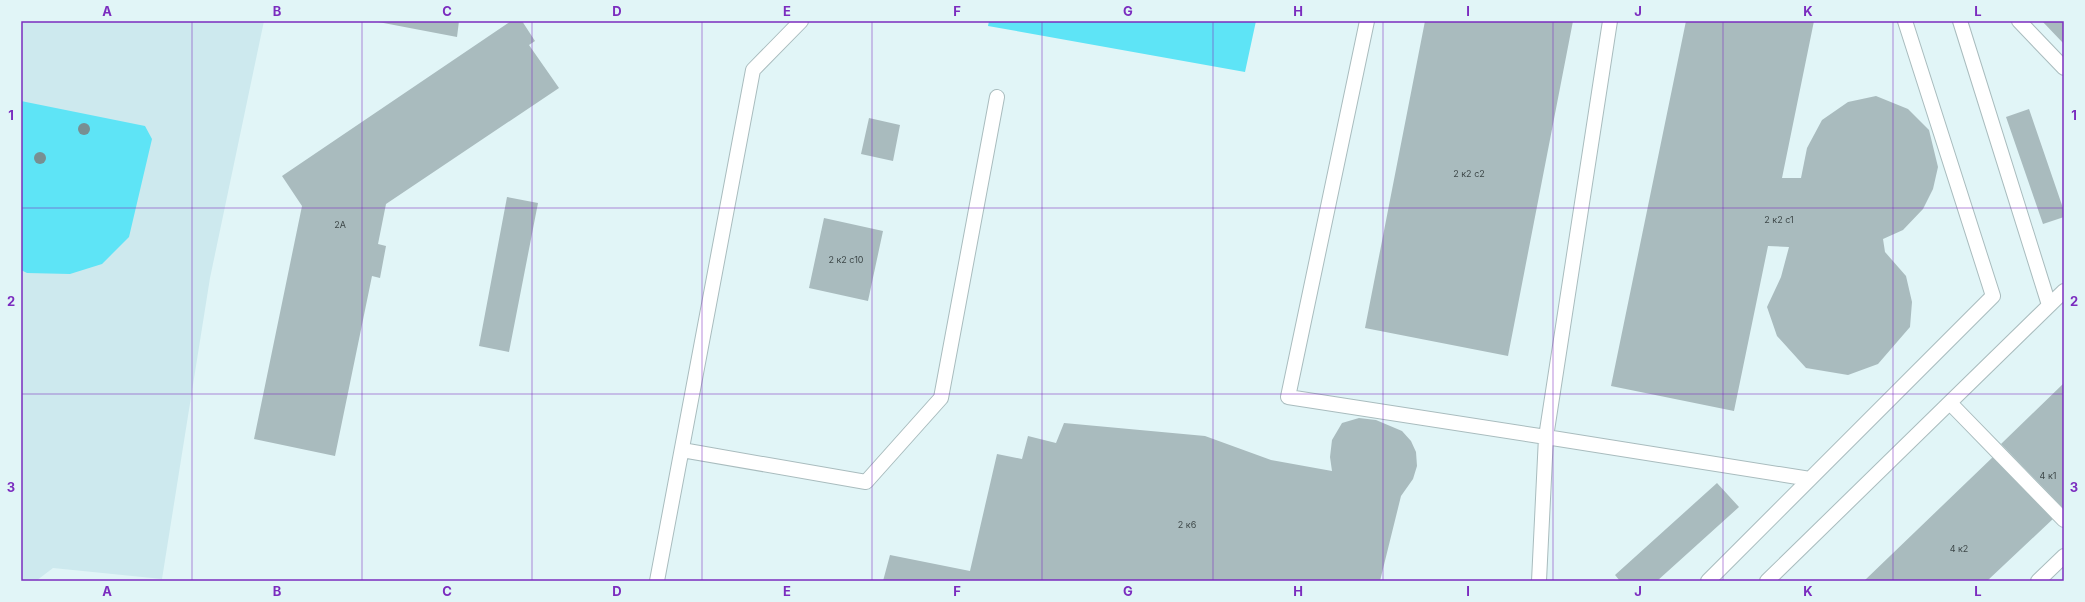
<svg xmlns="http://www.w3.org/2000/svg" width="2085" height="602" font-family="Inter,sans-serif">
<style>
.built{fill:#cde9ee}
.green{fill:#5ee4f6}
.building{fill:#a9bbbe}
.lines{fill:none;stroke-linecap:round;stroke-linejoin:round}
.service-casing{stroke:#a9bcbe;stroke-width:16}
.service{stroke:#fff;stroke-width:14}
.tree{fill:#788f92}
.grid{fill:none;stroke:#7b2cbf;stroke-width:1;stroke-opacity:0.55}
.labels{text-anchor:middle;stroke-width:3;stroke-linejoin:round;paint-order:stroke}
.number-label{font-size:9px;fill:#3e4849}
.neatline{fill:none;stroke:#7b2cbf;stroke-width:1.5}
.grid-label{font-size:13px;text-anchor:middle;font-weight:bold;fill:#7b2cbf}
</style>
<rect width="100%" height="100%" fill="#e1f5f7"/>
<path class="built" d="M21 21H264L210 278 162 579 53 568 36 581H21Z"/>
<path class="green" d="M989 21H1256L1245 72 988 26Z
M21 101 145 126 152 139 129 237 102 264 70 274 27 273 21 270Z"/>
<path class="building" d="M373 21H459L457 37Z
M511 21H522L535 41 529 45 559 88 386 204 378 244 386 246 380 278 372 276 335 456 254 439 302 206 282 176Z
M1425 21H1573L1508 356 1365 328Z
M1686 21H1814L1782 178H1801L1807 148 1822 120 1848 102 1876 96 1908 109 1929 130 1938 167 1933 189 1923 209 1903 230 1883 239 1885 252 1906 276 1912 302 1910 327 1878 364 1848 375 1806 368 1777 336 1767 307 1781 277 1789 247 1768 246 1734 411 1611 386Z
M2042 21H2064V44Z
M2029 109 2064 211V217L2043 224 2006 117Z
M869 118 900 125 893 161 861 154Z
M507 197 538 203 509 352 479 346Z
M824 218 883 231 868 301 809 288Z
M2064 383V509L2001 444Z
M1359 418 1376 420 1402 431 1411 441 1416 452 1417 466 1413 479 1401 496 1380 581H883L890 555 970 571 997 454 1022 459 1028 436 1056 443 1064 423 1205 436 1271 460 1332 471 1330 457 1332 440 1342 423Z
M1995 455 2055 517 1987 581H1864Z
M1717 483 1739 507 1657 581H1620L1615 575Z"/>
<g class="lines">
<defs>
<path id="service" d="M1367 21 1288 397 1546 437 1539 581
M1610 21 1546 437 1810 479
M1960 21 2049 305
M2019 21 2064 68
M1950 403 2064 520
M682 450 866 482 941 398 997 97
M657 581 753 70 801 21
M1708 581 1993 296 1905 21
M1767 581 2064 291
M2038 581 2064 556"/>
</defs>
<use href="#service" class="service-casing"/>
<use href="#service" class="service"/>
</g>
<g class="tree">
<circle cx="84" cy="129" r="6"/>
<circle cx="40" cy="158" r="6"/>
</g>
<path class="grid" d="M192 21V581M362 21V581M532 21V581M702 21V581M872 21V581M1042 21V581M1213 21V581M1383 21V581M1553 21V581M1723 21V581M1893 21V581M21 208H2064M21 394H2064"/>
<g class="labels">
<g class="number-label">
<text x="1469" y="177">2 к2 с2</text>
<text x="1779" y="223">2 к2 с1</text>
<text x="340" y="228">2А</text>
<text x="846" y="263">2 к2 с10</text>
<text x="2048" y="479">4 к1</text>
<text x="1187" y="528">2 к6</text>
<text x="1959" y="552">4 к2</text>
</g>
</g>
<rect width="2085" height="602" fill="none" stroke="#e1f5f7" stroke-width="44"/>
<rect x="22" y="22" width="2041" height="558" class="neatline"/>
<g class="grid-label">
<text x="107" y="16">A</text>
<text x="277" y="16">B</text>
<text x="447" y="16">C</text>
<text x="617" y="16">D</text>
<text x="787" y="16">E</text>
<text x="957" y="16">F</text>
<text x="1128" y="16">G</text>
<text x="1298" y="16">H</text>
<text x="1468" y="16">I</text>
<text x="1638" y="16">J</text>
<text x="1808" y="16">K</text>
<text x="1978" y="16">L</text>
<text x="11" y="120">1</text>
<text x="2074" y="120">1</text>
<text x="11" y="306">2</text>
<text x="2074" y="306">2</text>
<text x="11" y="492">3</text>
<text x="2074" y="492">3</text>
<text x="107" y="596">A</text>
<text x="277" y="596">B</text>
<text x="447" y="596">C</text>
<text x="617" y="596">D</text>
<text x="787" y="596">E</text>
<text x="957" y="596">F</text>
<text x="1128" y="596">G</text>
<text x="1298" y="596">H</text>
<text x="1468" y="596">I</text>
<text x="1638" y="596">J</text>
<text x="1808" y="596">K</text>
<text x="1978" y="596">L</text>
</g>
</svg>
